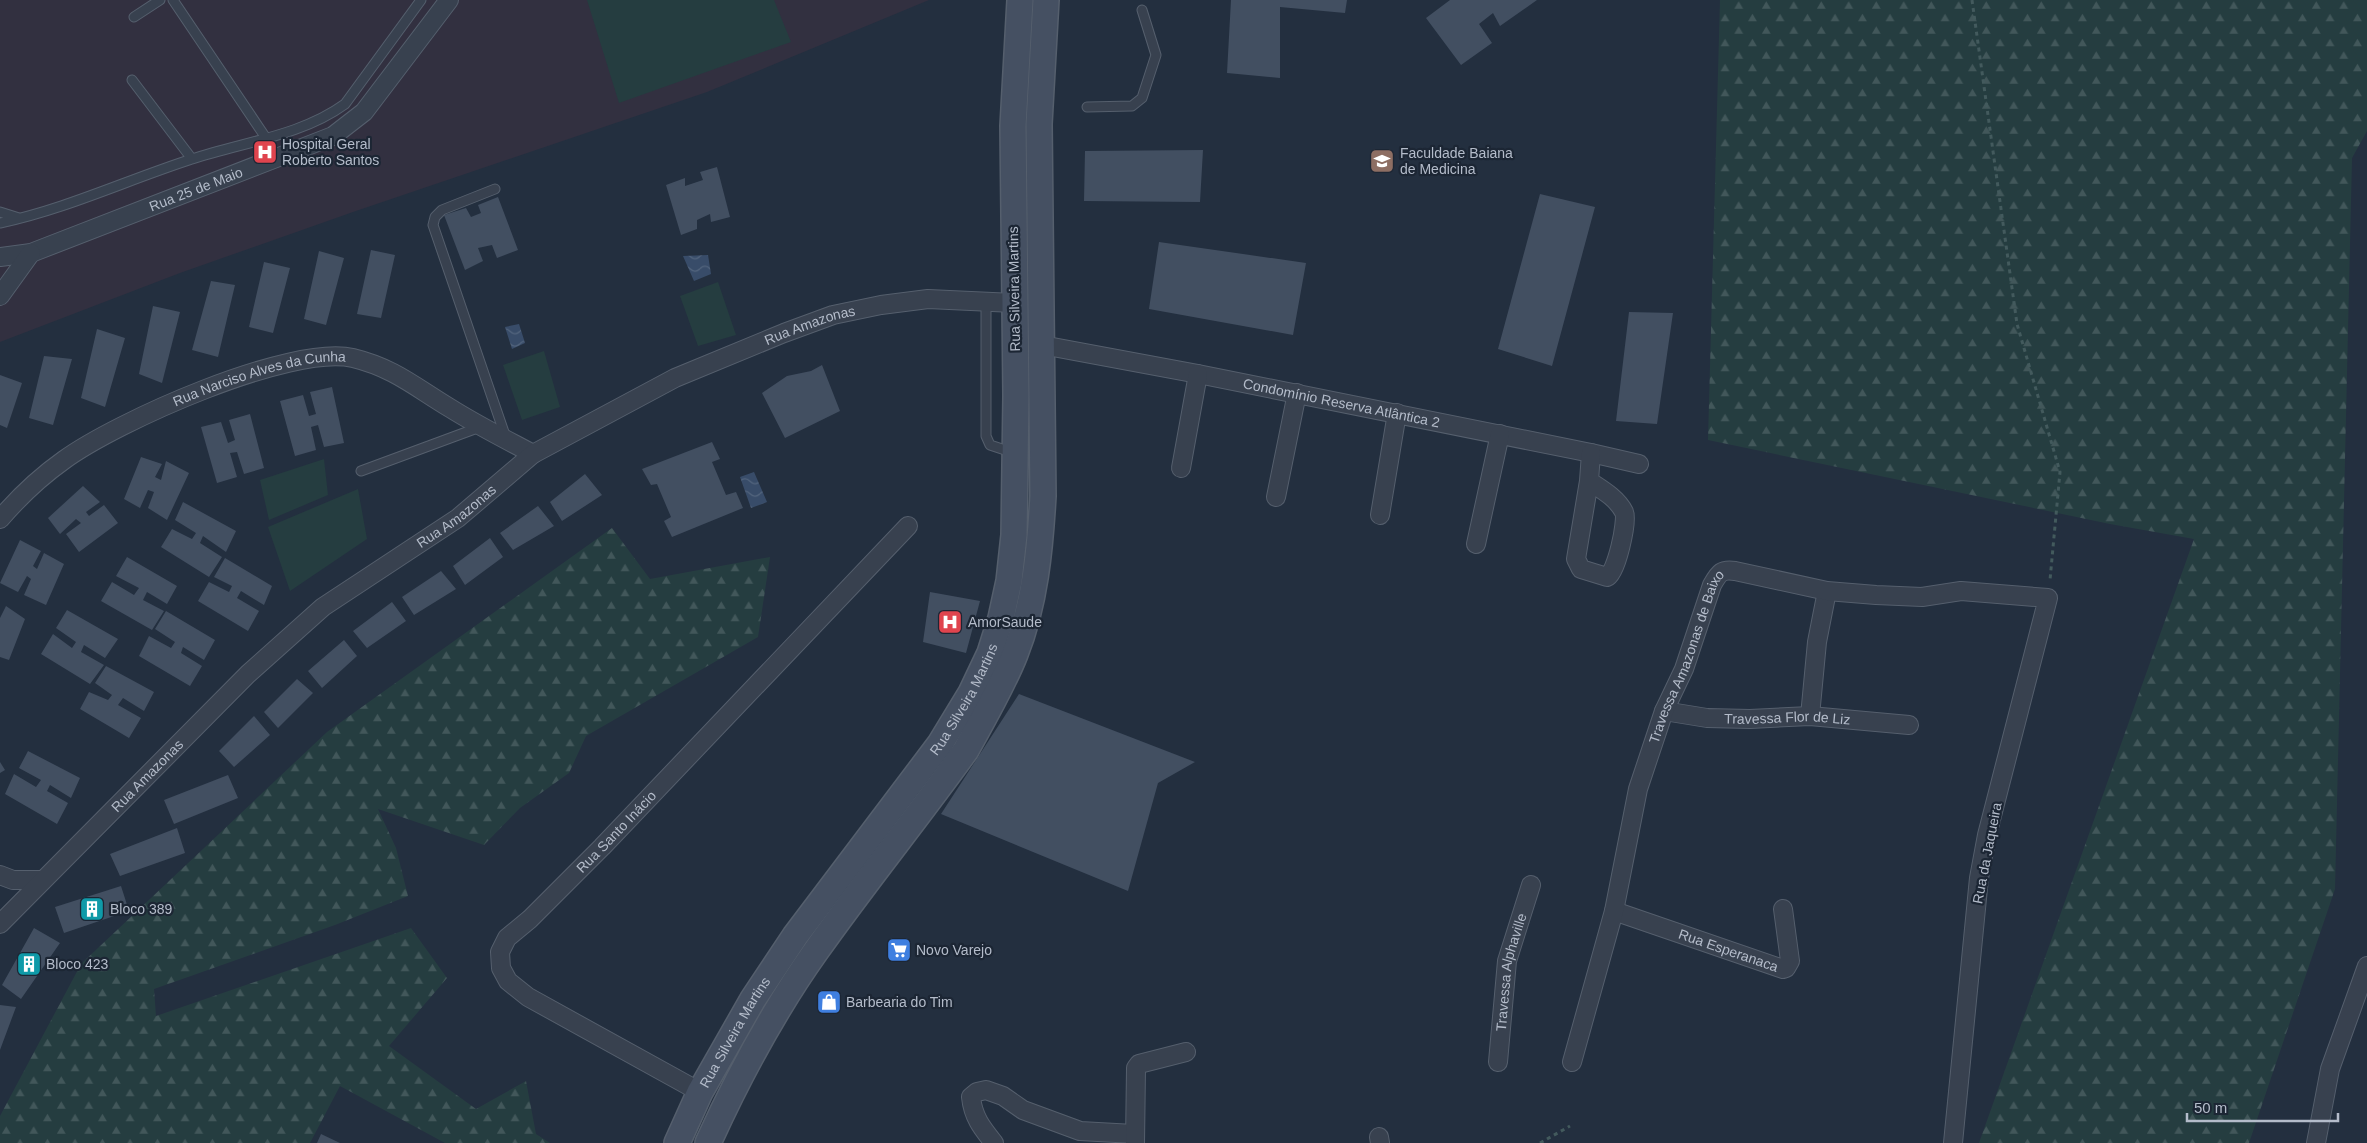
<svg xmlns="http://www.w3.org/2000/svg" width="2367" height="1143" font-family="Arial,sans-serif">
<style>
.medical{fill:#323040}
.grass{fill:#253d40}
.forest{fill:url(#forest-firs)}
.water{fill:url(#water-waves)}
.building{fill:#424f61}
.lines{fill:none;stroke-linecap:round;stroke-linejoin:round}
.service-casing{stroke:#555f6d;stroke-width:11}
.minor-casing{stroke:#555f6d;stroke-width:20}
.secondary-casing{stroke:#555f6d;stroke-width:28}
.path{stroke:#435a5d;stroke-width:3;stroke-dasharray:4 4;stroke-linecap:butt}
.service{stroke:#38414f;stroke-width:9}
.minor{stroke:#38414f;stroke-width:18}
.secondary{stroke:#455062;stroke-width:25}
.labels{text-anchor:middle;stroke-width:4.5;stroke-linejoin:round;paint-order:stroke}
.poi-label{font-size:14px;fill:#b4bcca;stroke:#1c2634;text-anchor:start}
.street-label{font-size:14px;fill:#b4bcca;stroke:#1c2634}
</style>
<defs>
<pattern id="forest-firs" width="22" height="20" patternUnits="userSpaceOnUse" patternTransform="scale(1.25)"><rect width="22" height="20" fill="#253d40"/><path d="M5 1l3.5 6h-7zM16 11l3.5 6h-7z" fill="#42575a"/></pattern>
<pattern id="water-waves" width="16" height="10" patternUnits="userSpaceOnUse" patternTransform="scale(1.25)"><rect width="16" height="10" fill="#384c69"/><path d="M0 5q4-4 8 0t8 0" fill="none" stroke="#52647d"/></pattern>
</defs>
<rect width="100%" height="100%" fill="#232f3f"/>
<path class="medical" d="M0 0H929L707 92 353 212 180 273 0 342Z"/>
<path class="grass" d="M587 0H774L791 42 619 103Z
M718 282 736 335 698 346 680 296Z
M544 351 560 407 522 420 503 365Z
M324 459 328 495 269 520 260 480Z
M358 489 367 539 290 591 268 527Z"/>
<path class="forest" d="M1720 0H2367V131L2352 158 2335 889 2249 1143H1979L2194 539 2110 524 1708 440Z
M612 528 650 579 770 557 758 637 586 736 569 773 520 808 484 845 378 809 396 848 408 896 335 925 154 989 156 1016 411 928 447 978 389 1046 476 1109 526 1081 536 1134 550 1143H445L340 1086 310 1143H0V1116L81 964 327 732Z"/>
<path class="water" d="M708 255 711 274 694 281 683 256Z
M519 324 525 343 512 349 505 327Z
M754 472 767 502 751 508 740 477Z"/>
<path class="building" d="M1231 0H1347L1345 13 1280 7V78L1227 73Z
M1450 0H1537L1500 26 1493 13 1479 24 1492 43 1461 65 1426 18Z
M1203 150 1200 202 1084 201 1085 151Z
M717 167 730 217 711 222 710 214 697 220V229L681 235 666 185 685 178V186L703 180 700 172Z
M1540 194 1595 207 1552 366 1498 349Z
M498 197 518 250 497 258 492 245 478 248 483 261 465 270 444 215 466 208 471 217 481 213 478 205Z
M1159 242 1306 263 1293 335 1149 309Z
M371 250 395 255 381 318 357 314Z
M319 251 344 258 326 325 304 319Z
M264 262 290 268 273 333 249 327Z
M211 281 235 285 218 357 192 350Z
M153 306 180 312 162 383 139 374Z
M1629 312 1673 313 1657 424 1616 421Z
M97 329 125 338 105 407 81 398Z
M44 356 72 359 53 425 29 418Z
M822 365 840 411 785 438 762 393 787 376 811 371Z
M0 375 22 383 7 428 0 425Z
M332 387 344 443 324 447 318 425 311 427 316 450 295 456 280 401 303 395 309 416 316 414 310 392Z
M250 414 264 468 244 474 237 452 230 453 237 477 217 483 201 427 221 422 228 443 235 440 229 420Z
M712 442 720 459 712 462 726 495 736 492 743 508 672 537 664 521 671 517 657 484 651 485 642 469Z
M141 457 162 464 155 477 161 480 166 461 189 473 167 520 148 508 154 492 148 490 140 508 124 499Z
M585 474 602 495 562 521 550 502Z
M83 486 100 502 86 512 89 516 104 505 118 523 79 552 66 534 81 523 76 519 60 534 48 518Z
M183 502 236 531 226 552 203 536 200 543 222 557 209 577 161 547 172 529 192 539 196 533 175 520Z
M538 506 554 526 513 550 500 533Z
M490 538 503 557 465 585 453 566Z
M20 540 41 551 33 566 37 569 44 553 64 564 46 605 24 595 31 579 27 576 18 592 0 583Z
M127 557 177 586 167 604 147 592 143 600 164 611 152 630 101 601 112 582 134 595 139 588 116 576Z
M225 558 272 586 264 605 241 591 237 598 259 611 248 631 198 601 209 582 229 592 232 586 214 577Z
M441 571 456 589 414 615 402 597Z
M930 592 980 601 966 653 923 642Z
M392 602 406 621 367 648 353 631Z
M6 606 25 619 9 660 0 657V618Z
M67 610 118 639 105 658 84 645 81 652 104 665 90 684 41 654 53 634 72 648 76 642 56 628Z
M166 611 215 640 204 660 183 647 181 653 202 666 190 686 139 656 149 636 171 648 175 642 155 629Z
M344 640 357 656 322 688 308 671Z
M106 666 154 692 144 711 123 698 118 705 141 718 129 738 80 709 89 692 108 700 112 695 95 683Z
M297 679 313 693 278 728 264 712Z
M1019 694 1195 762 1158 783 1128 891 941 814Z
M254 716 270 735 234 767 219 751Z
M28 751 80 778 71 798 50 785 47 791 68 803 57 824 5 794 14 774 36 787 41 780 19 768Z
M0 762 5 770 0 773Z
M228 775 238 798 174 824 164 800Z
M177 828 185 853 120 876 110 854Z
M121 886 129 911 64 933 55 907Z
M34 928 60 943 21 999 2 985Z
M0 1005 16 1007 0 1050Z
M321 1134 340 1143H317Z"/>
<g class="lines">
<defs>
<path id="service" d="M173 0 266 138
M134 17 160 0
M132 80 192 159
M1087 107 1132 106 1142 98 1156 55 1142 10
M495 189 442 210 435 217 433 225 506 438
M0 212 19 218
M0 223C66 209 127 180 192 159 243 142 301 136 345 104L421 0
M986 301V436L990 445 1014 453
M361 471 480 427"/>
<g id="minor">
<path id="s1" d="M0 257 31 253 333 136 364 112 449 0"/>
<path d="M0 296 31 253"/>
<path id="s2" d="M1042 345 1198 374 1591 453 1639 464"/>
<path d="M1181 468 1198 374"/>
<path d="M1589 481C1601 489 1617 498 1624 512 1628 521 1616 574 1607 577L1581 569 1576 559 1589 481 1591 453"/>
<path d="M1276 497 1297 393"/>
<path d="M1380 515 1397 413"/>
<path id="s3" d="M0 519C19 497 40 477 64 460 116 422 290 344 353 358 394 368 415 387 450 408 477 425 505 439 533 454"/>
<path d="M1476 544 1500 434"/>
<path id="s4" d="M1664 711 1707 718 1750 719 1810 716 1909 725"/>
<path d="M1810 716 1817 642 1827 591"/>
<path d="M0 875 13 880H43"/>
<path id="s5" d="M1614 911 1783 969 1786 968 1790 961 1783 909"/>
<path id="s6" d="M0 924 248 674 323 607 458 518 533 454 675 378 784 333 833 315 881 305 928 299 1014 303"/>
<path id="s7" d="M1498 1062 1507 961 1531 885"/>
<path id="s8" d="M1572 1062 1614 911 1638 789 1664 711 1684 669 1712 585C1719 573 1721 569 1735 571L1827 591 1876 595 1922 597 1961 591 2048 598 1987 835 1979 878 1953 1143"/>
<path id="s9" d="M700 1092 528 997 508 981 501 968 500 952 507 938 530 919 602 847 908 526"/>
<path d="M1379 1137 1380 1143"/>
<path d="M994 1143C982 1128 973 1117 971 1097L977 1092 986 1090 1003 1096 1023 1110 1080 1131 1134 1134"/>
<path d="M1135 1143 1136 1068 1139 1064 1186 1052"/>
<path d="M2316 1143 2330 1069 2367 966"/>
</g>
<g id="secondary">
<path id="s10" d="M677 1143 700 1092 753 999 795 936 940 744 971 693 990 653 1001 618 1009 581 1014 535 1016 396 1013 126 1020 0"/>
<path d="M708 1143C738 1077 774 1010 816 951 864 883 917 818 966 750 983 719 1002 687 1015 654 1035 604 1040 549 1043 496L1039 124 1046 0"/>
</g>
</defs>
<use href="#service" class="service-casing"/>
<use href="#minor" class="minor-casing"/>
<use href="#secondary" class="secondary-casing"/>
<path class="path" d="M1972 0 2017 324 2060 472 2050 580
M1540 1143 1570 1126"/>
<use href="#service" class="service"/>
<use href="#minor" class="minor"/>
<use href="#secondary" class="secondary"/>
</g>
<defs>
<symbol id="hospital-square" viewBox="-11 -11 22 22"><rect x="-9" y="-9" width="18" height="18" rx="4" fill="#e0444e" stroke="#1c2634"/><path d="M-5-5h3v3.5h4V-5h3V5h-3V1.5h-4V5h-3Z" fill="#fff"/></symbol>
<symbol id="university-square" viewBox="-11 -11 22 22"><rect x="-9" y="-9" width="18" height="18" rx="4" fill="#8d6e63" stroke="#1c2634"/><path d="M0-5L7-2L0 1L-7-2ZM-4 1L0 2.5L4 1V4Q0 6-4 4Z" fill="#fff"/></symbol>
<symbol id="building-square" viewBox="-11 -11 22 22"><rect x="-9" y="-9" width="18" height="18" rx="4" fill="#0f9aa8" stroke="#1c2634"/><path d="M-4-6H4V6H1V3H-1V6H-4ZM-2.5-4.3h1.7v1.8h-1.7ZM.8-4.3h1.7v1.8H.8ZM-2.5-1h1.7V.8h-1.7ZM.8-1h1.7V.8H.8Z" fill="#fff"/></symbol>
<symbol id="supermarket-square" viewBox="-11 -11 22 22"><rect x="-9" y="-9" width="18" height="18" rx="4" fill="#3f7fe0" stroke="#1c2634"/><path d="M-6-5.5h2.5l.6 2H6L4.5 2H-2.5L-4.4-4H-6ZM-1.5 3.2a1.3 1.3 0 1 0 .1 0ZM3 3.2a1.3 1.3 0 1 0 .1 0Z" fill="#fff"/></symbol>
<symbol id="shop-square" viewBox="-11 -11 22 22"><rect x="-9" y="-9" width="18" height="18" rx="4" fill="#3f7fe0" stroke="#1c2634"/><path d="M-5-2.5h2.3a2.7 3.5 0 0 1 5.4 0H5L5.5 6h-11ZM-1.5-2.5h3a1.5 2.3 0 0 0-3 0Z" fill="#fff"/></symbol>
</defs>
<g fill-rule="evenodd">
<use href="#hospital-square" x="251" y="138" width="28" height="28"/>
<use href="#university-square" x="1368" y="147" width="28" height="28"/>
<use href="#hospital-square" x="936" y="608" width="28" height="28"/>
<use href="#building-square" x="78" y="895" width="28" height="28"/>
<use href="#supermarket-square" x="885" y="936" width="28" height="28"/>
<use href="#building-square" x="15" y="950" width="28" height="28"/>
<use href="#shop-square" x="815" y="988" width="28" height="28"/>
</g>
<g class="labels">
<g class="poi-label">
<text x="282" y="149">Hospital Geral<tspan x="282" dy="16">Roberto Santos</tspan></text>
<text x="1400" y="158">Faculdade Baiana<tspan x="1400" dy="16">de Medicina</tspan></text>
<text x="968" y="627">AmorSaude</text>
<text x="110" y="914">Bloco 389</text>
<text x="916" y="955">Novo Varejo</text>
<text x="46" y="969">Bloco 423</text>
<text x="846" y="1007">Barbearia do Tim</text>
</g>
<g class="street-label">
<text dy="5" stroke="none"><textPath href="#s1" startOffset="208">Rua 25 de Maio</textPath></text>
<text transform="translate(1014 289) rotate(-91)" y="5">Rua Silveira Martins</text>
<text dy="5" stroke="none"><textPath href="#s6" startOffset="1019">Rua Amazonas</textPath></text>
<text dy="5" stroke="none"><textPath href="#s3" startOffset="301">Rua Narciso Alves da Cunha</textPath></text>
<text dy="5" stroke="none"><textPath href="#s2" startOffset="305">Condomínio Reserva Atlântica 2</textPath></text>
<text dy="5" stroke="none"><textPath href="#s6" startOffset="614">Rua Amazonas</textPath></text>
<text dy="5" stroke="none"><textPath href="#s8" startOffset="422">Travessa Amazonas de Baixo</textPath></text>
<text dy="5" stroke="none"><textPath href="#s10" startOffset="530">Rua Silveira Martins</textPath></text>
<text dy="5" stroke="none"><textPath href="#s4" startOffset="124">Travessa Flor de Liz</textPath></text>
<text dy="5" stroke="none"><textPath href="#s6" startOffset="209">Rua Amazonas</textPath></text>
<text dy="5" stroke="none"><textPath href="#s9" startOffset="421">Rua Santo Inácio</textPath></text>
<text transform="translate(1987 853) rotate(-79)" y="5">Rua da Jaqueira</text>
<text dy="5" stroke="none"><textPath href="#s5" startOffset="121">Rua Esperanaca</textPath></text>
<text dy="5" stroke="none"><textPath href="#s7" startOffset="91">Travessa Alphaville</textPath></text>
<text dy="5" stroke="none"><textPath href="#s10" startOffset="125">Rua Silveira Martins</textPath></text>
</g>
</g>
<path d="M2187 1113v8h151v-8" fill="none" stroke="#b4bcca" stroke-width="2.5"/>
<text x="2194" y="1113" font-size="15" fill="#b4bcca" stroke="#1c2634" stroke-width="4" paint-order="stroke">50 m</text>
</svg>
